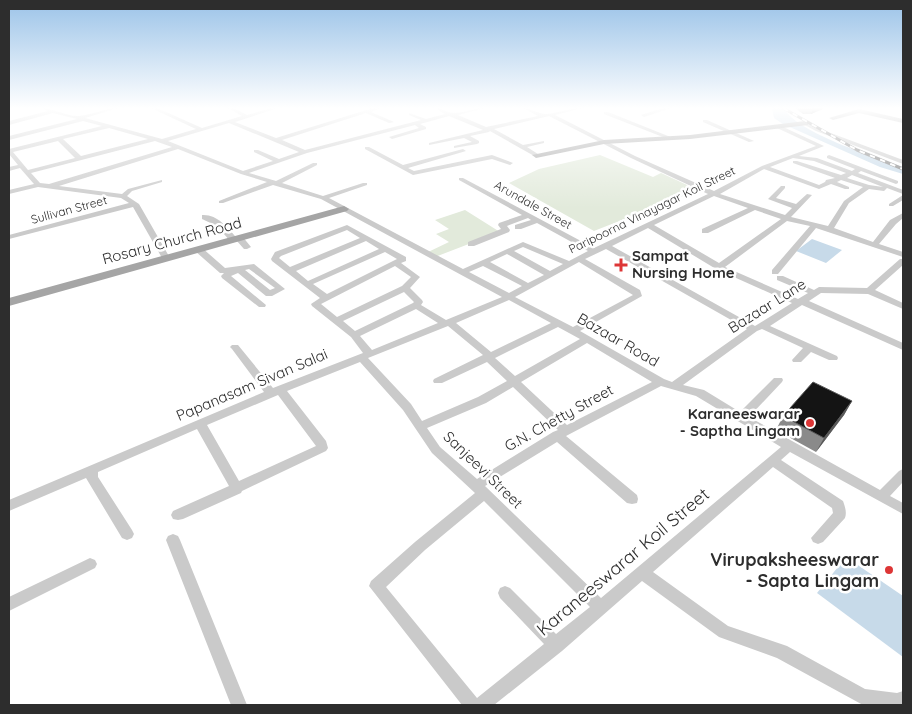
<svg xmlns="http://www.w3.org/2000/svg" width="912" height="714" font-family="Quicksand,sans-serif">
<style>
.green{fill:#e2eadb}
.water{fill:#c7dae9}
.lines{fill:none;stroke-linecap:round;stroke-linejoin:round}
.minor{fill:#cacaca;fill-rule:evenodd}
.major{fill:#a5a5a5;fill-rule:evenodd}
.rail-casing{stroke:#828282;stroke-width:3}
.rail{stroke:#fff;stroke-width:2;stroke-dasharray:5.5;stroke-linecap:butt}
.wall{fill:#8a8a8a}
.shaded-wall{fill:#5a5a5a}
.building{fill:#141414;stroke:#5a5a5a}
.poi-dot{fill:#dd3636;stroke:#fff;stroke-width:2}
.labels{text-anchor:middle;stroke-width:5;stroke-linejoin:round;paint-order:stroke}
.far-street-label{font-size:12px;fill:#2d2d2d;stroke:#fff}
.street-label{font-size:15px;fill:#2d2d2d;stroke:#fff}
.poi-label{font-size:15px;font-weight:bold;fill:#2d2d2d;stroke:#fff;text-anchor:start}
.near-poi-label{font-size:18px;font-weight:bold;fill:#2d2d2d;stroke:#fff;text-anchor:end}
.near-street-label{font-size:18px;fill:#2d2d2d;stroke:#fff}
</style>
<rect width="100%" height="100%" fill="#fff"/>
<path class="green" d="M600 155 653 177 661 173 698 190 594 231 509 183 539 169Z
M465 210 500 232 435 257 426 253 449 242 436 234 449 229 435 220Z"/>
<path class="water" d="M772 108H784C793 131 879 159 903 167V174L880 167 783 124 774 118Z
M812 239 842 250 826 263 796 251Z
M846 557 903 596V657L817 593Z"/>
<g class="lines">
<path class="minor" d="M40 108C53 108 68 117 79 116 92 115 105 108 118 108L85 118 162 139 196 129 151 108H157L202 128 242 116 228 108H234L247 115 271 108H278L235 122 276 138 373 108H381L371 112 394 122 389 123 366 113 282 140 305 150 421 120 409 115V113L426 119 445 114 435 108C442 108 447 113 454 113 464 113 475 108 485 108L458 115 486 127 538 116 523 108C531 108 538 114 546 114 558 113 570 108 582 108L555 115 635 156 714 191 762 166 816 146 777 128V126L779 125 824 146 799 156 817 158 852 171 855 169 827 158V156L829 155 898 181V183L896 184 861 171 858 173 903 190V194L887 188 884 191 869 189 849 203 834 228 873 242 890 220 903 213V218L896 224 879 244 903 252V257L816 228 778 274H772V270L810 226 787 221 725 267 798 299 808 293 777 280V276H783L814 290 819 287 867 288 900 259H903V265L875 290 903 303V309L868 294 821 293 809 301 903 343V350L802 305 770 326 837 356 838 358 837 360H829L811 352 801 362H793L792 360 803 348 762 329 757 331 683 385 704 390 740 412 774 378H782L783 380 782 382 749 417 880 490 899 471 903 469V482L890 496 903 503V514L790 452 781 460 843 501C845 507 847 512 845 518L823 542 818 544 813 542 811 538 833 513 832 508 773 467 653 572 728 626 787 646 865 689 897 693 903 691V705H863L777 658 719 637 642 581 562 651 494 705H462L369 586 371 581 415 542 475 493 432 453 403 410 360 362 287 391 326 441 328 448 326 451 242 491 241 493 183 519 178 520 173 519 171 515 173 511 229 486 197 429 98 472V477L132 530 134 534 132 538 127 540 122 538 86 478 9 511V500L264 392 232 349 230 347 232 345H238L273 388 363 353 351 337 312 306 311 304 320 298 272 261 271 259 275 252 347 225 406 257V261L401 263 420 277 410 288 422 300 423 302 421 305 446 320 502 297 321 199 273 185 223 203H219V201L267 182 241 174 178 149 59 186 122 194 128 189 162 180V182L132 191 127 196 139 204 170 258 169 260H163L162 258 133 207 9 239V235L129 203 121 198 38 187 9 194V190L34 184 20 168 9 171V167L18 165 9 154V149L102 126 83 121 9 140V136L77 119 53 113 9 125V121L48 111ZM449 116 483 130 429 143V145L464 138 472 142 454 146V148L477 144 479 143V141L470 136 489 132 490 131 536 157 539 155 538 154 527 147 544 143V141L523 145 494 129 549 116 631 158 708 194 594 248 463 178H459V180L522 215 499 223 498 225 501 229 468 242V246H474L509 232 510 230 507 226 528 218 531 220 515 225V229H521L537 223 588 251 569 261 523 242 463 269 329 198 367 185V183H363L323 196 282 183 317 165V163H313L276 181 249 173 307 153 415 125 419 128 389 137 392 139 426 129V127L420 124ZM229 123 299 152 279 159 258 150H254V152L273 161 243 171 168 141ZM109 128 148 139 81 156 63 139ZM58 141 75 158 28 170 13 152ZM155 141 172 147 49 184 40 183 31 173ZM793 158 814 161 846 173 841 175 797 161H793V163L835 178 826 180 825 182 819 185 770 167ZM764 169 819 189 831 184 845 189H849V187L837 182 841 180 863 187 844 201 828 226 791 217 812 195 807 194 796 204 776 198 785 188V186H781L768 199 792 208 785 215 720 194ZM852 175 883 187 869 185 847 178ZM714 196 748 208 702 229V233H708L755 210 781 219 719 263 654 225ZM648 228 716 269 792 303 755 326 612 246ZM347 230 360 238 290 267 279 258 281 256ZM366 241 379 249 308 281 296 271ZM523 247 563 264 550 271 514 251ZM606 249 747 329 672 382 664 379 580 331 642 296 640 290 585 259ZM385 252 397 259 327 294 313 284ZM507 254 544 275 528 283 490 262ZM579 262 633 295 573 327 515 297ZM395 266 411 277 402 286 337 317 321 304ZM483 266 522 286 509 293 469 272ZM404 292 414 302 413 303 355 331 343 321ZM509 300 551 323 491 352 456 323ZM416 309 438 323 372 350 360 336ZM448 326 483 355 434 379 433 381 434 383H442L487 362 507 381 478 397 422 421 411 404 368 358ZM558 327 580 339 515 376 495 358ZM587 343 652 382 567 425 521 382ZM661 386 696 396 781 447 601 598 485 486 557 442 627 503 632 504 637 503 638 499 637 495 566 436ZM513 387 558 430 553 432 477 479 440 447 427 428 486 403ZM278 395 316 446 239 481 207 425ZM484 501 590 607 556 634 510 588 505 586 500 588 498 593 500 598 544 644 477 698 386 587 425 550Z
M663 108H671L644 117 641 115Z
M604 112H608L673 138 668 139 604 114Z
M703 120H707L754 141 749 142 703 122Z
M805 121 820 129 903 160V164L816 131 803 124 802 123Z
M365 147H369L403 165 463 149 466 151 408 168 414 171 492 155 513 163 510 165 492 159 413 175 365 149Z
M903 195V200L893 206H889V204Z
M202 215C217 214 227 227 236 237L242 236 251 247 247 249H244L236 240 230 241 217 226 202 219Z
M195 247H201L225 268 254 264 285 289 272 296H266L238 273 231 276 266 305 265 307H259L222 278 221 276 224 273H220L195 251ZM249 269 275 288 270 290 245 270Z
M173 534 178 536 180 540 247 705H231L166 540 168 536Z
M90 558 95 560 97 564 95 568 9 611V597Z"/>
<path class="major" d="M859 109 903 119V123L859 113 833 120 829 118Z
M805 121H808V125L690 139 604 144 536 158 532 155 604 140 690 135Z
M344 206 349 209 347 211 9 306V298Z"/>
<defs>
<path id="rail" d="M783 108 857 150 903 169"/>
</defs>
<use href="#rail" class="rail-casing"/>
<use href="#rail" class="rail"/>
</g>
<path class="wall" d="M795 108H825L811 114H803Z
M852 401 844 415 816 452 776 430 783 416Z"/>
<path class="shaded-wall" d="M813 108H825L811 114Z
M852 401 844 415 816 452 824 438Z"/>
<path class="building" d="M813 382 852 401 824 438 783 416Z"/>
<linearGradient id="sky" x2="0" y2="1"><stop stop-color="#9bc3e8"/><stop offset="0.52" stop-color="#fff"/><stop offset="1" stop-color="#fff" stop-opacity="0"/></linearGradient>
<rect width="912" height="208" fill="url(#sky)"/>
<g class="poi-dot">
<path d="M618.5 257.5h5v5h5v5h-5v5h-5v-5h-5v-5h5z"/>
<circle cx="810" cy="423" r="5"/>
<circle cx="889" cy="570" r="5"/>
</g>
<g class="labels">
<g class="far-street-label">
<text transform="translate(533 205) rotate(29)" y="4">Arundale Street</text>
<text transform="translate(69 210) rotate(-15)" y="4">Sullivan Street</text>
<text transform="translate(652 210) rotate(-26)" y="4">Paripoorna Vinayagar Koil Street</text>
</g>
<g class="street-label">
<text transform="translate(172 241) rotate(-15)" y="5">Rosary Church Road</text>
<text transform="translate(767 306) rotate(-32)" y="5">Bazaar Lane</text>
<text transform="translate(618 340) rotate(30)" y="5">Bazaar Road</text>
<text transform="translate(252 385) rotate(-23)" y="5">Papanasam Sivan Salai</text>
<text transform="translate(559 418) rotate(-29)" y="5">G.N. Chetty Street</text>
<text transform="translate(483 470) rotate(44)" y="5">Sanjeevi Street</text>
</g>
<g class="poi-label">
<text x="632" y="261">Sampat<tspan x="632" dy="17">Nursing Home</tspan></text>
<text x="800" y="419" text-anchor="end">Karaneeswarar<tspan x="800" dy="17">- Saptha Lingam</tspan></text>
</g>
<g class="near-poi-label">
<text x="879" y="566">Virupaksheeswarar<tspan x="879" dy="21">- Sapta Lingam</tspan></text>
</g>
<g class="near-street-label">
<text transform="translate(623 562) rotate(-40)" y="6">Karaneeswarar Koil Street</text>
</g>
</g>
<rect width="912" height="714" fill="none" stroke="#2d2d2d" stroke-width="20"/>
</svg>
